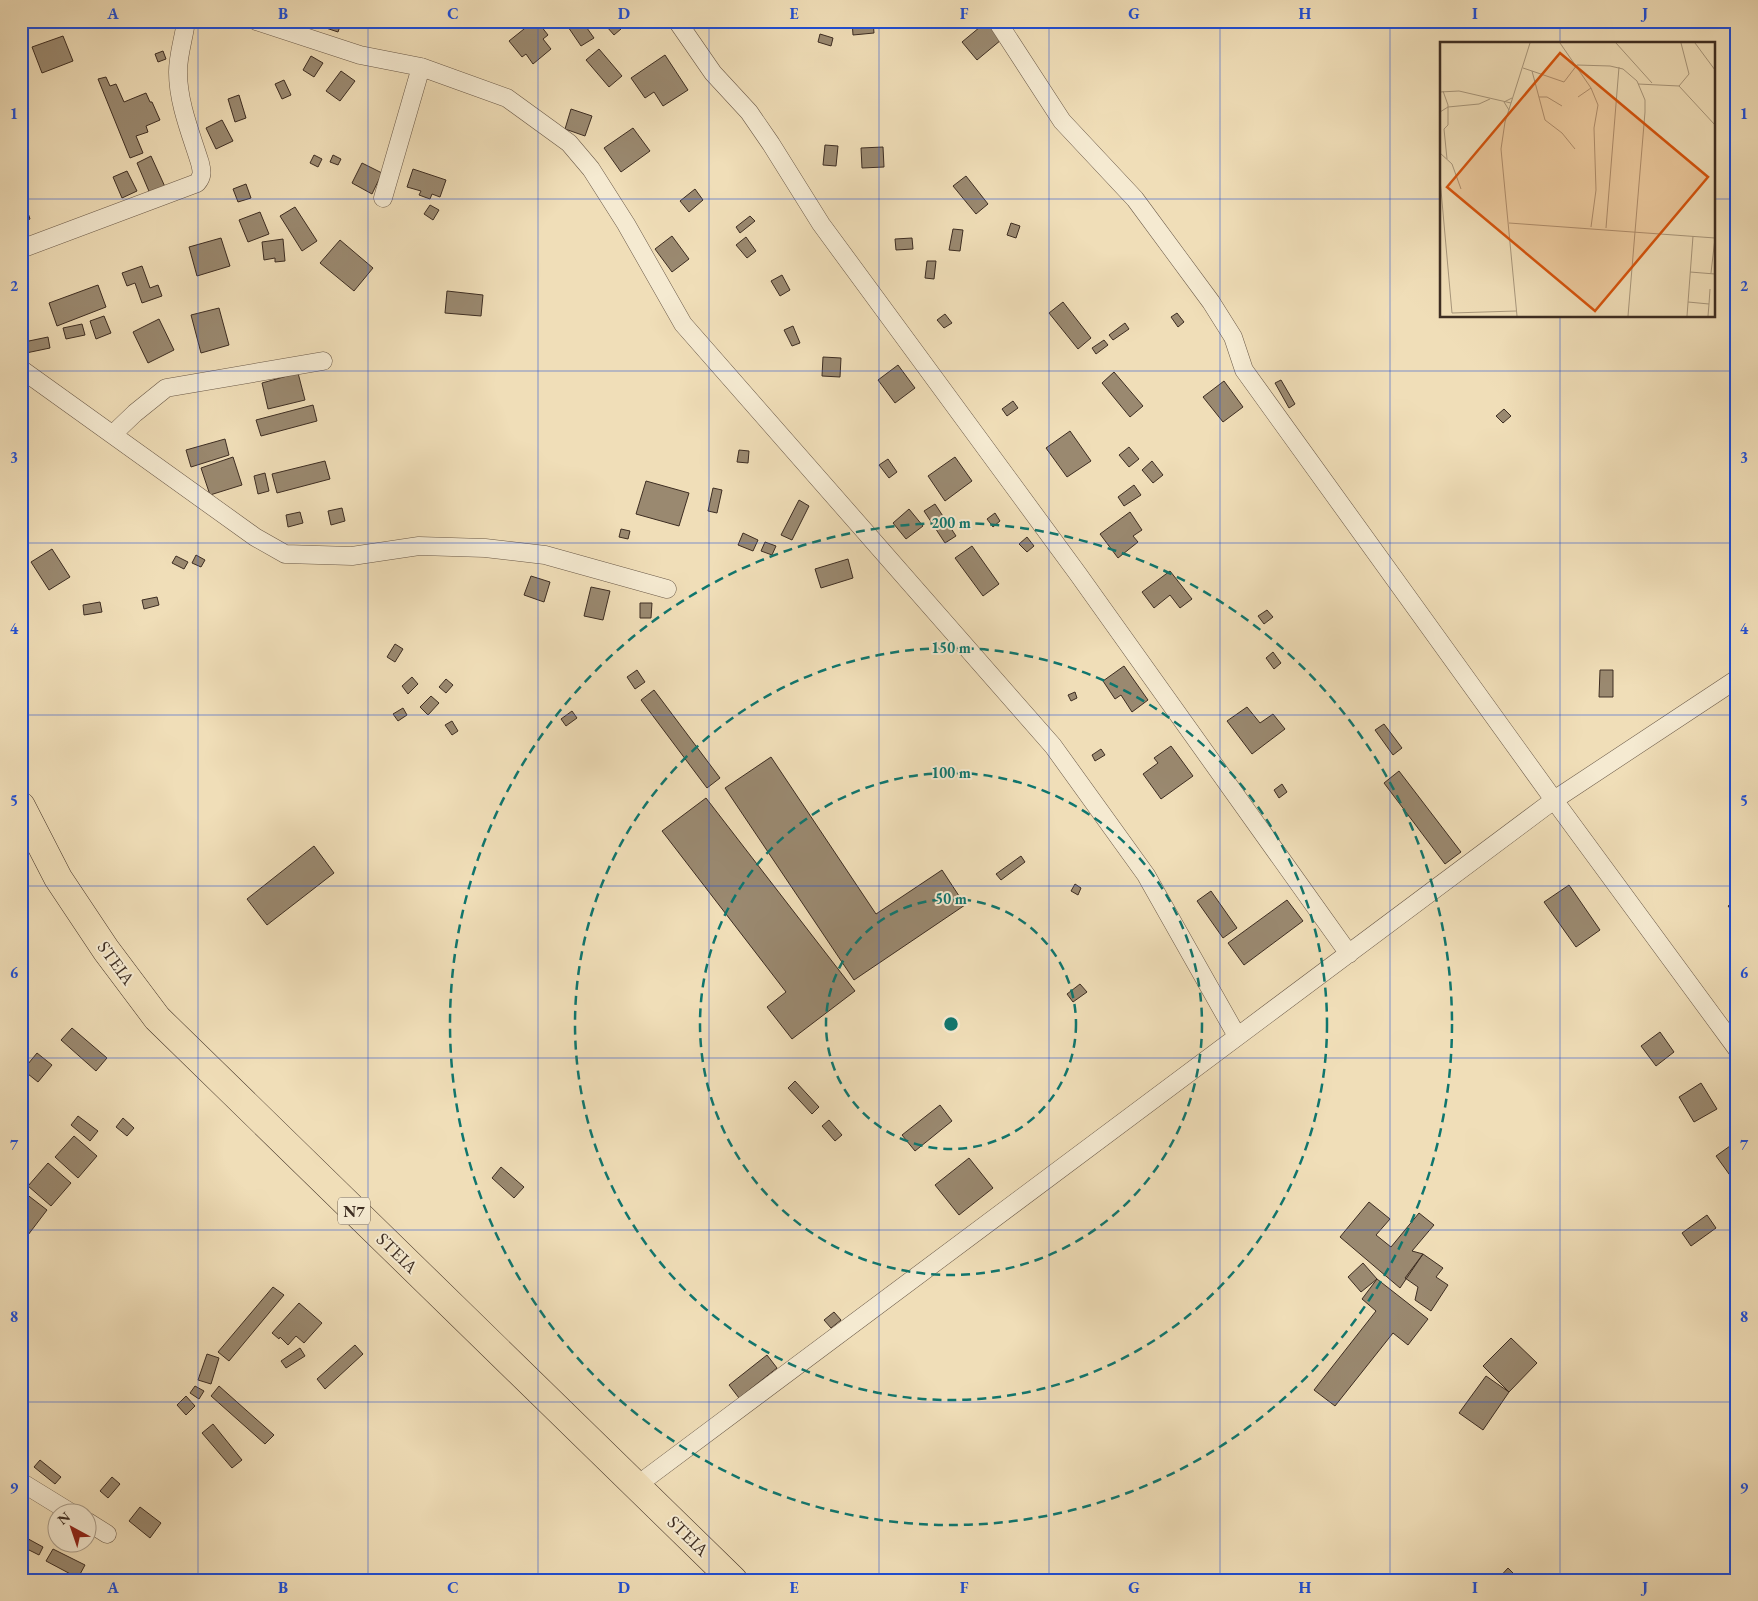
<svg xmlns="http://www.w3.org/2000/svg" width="1758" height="1601" font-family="'EB Garamond',serif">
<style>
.building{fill:#9a8970;stroke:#3d2d22}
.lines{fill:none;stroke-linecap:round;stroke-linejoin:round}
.street-casing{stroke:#6a5948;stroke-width:19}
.primary-casing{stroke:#3d2d22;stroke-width:29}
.street{stroke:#f5ead1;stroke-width:18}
.primary{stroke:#f0deb8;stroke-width:28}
.grid{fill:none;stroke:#1d4ed8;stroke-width:1;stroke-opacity:0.55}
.ring{fill:none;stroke:#0f766e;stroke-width:2.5;stroke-dasharray:9 6}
.labels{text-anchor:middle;stroke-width:4;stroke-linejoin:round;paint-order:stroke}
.shield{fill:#f5ead1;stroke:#746656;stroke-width:1}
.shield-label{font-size:16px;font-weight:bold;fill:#3d2d22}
.street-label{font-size:18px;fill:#3d2d22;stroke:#f5ead1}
.inset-road{fill:none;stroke:#a8977c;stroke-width:1}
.view{fill:#d7550e;fill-opacity:0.15;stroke:#d7550e;stroke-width:2.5}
.inset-edge{fill:none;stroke:#3d2d22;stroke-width:2.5}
.centre{fill:#0f766e;stroke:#f5ead1;stroke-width:2.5}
.ring-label{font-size:15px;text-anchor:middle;font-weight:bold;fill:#0f766e;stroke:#f5ead1;stroke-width:4;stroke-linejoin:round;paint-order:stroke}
.neatline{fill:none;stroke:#1d4ed8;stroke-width:2}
.grid-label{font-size:16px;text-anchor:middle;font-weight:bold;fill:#1d4ed8}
</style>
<rect width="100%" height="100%" fill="#f0deb8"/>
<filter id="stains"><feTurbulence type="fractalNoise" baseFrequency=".004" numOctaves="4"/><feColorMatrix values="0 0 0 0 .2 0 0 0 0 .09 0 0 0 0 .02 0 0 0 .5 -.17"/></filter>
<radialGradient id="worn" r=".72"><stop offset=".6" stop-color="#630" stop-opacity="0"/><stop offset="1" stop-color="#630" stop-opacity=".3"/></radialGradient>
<path class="building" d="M305 21H342L338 32Z
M534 21H537L548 35 543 39 551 49 533 64 526 54 522 57 509 41Z
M564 21H582L594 38 581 46Z
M615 21 621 29 614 35 607 27Z
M852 21H873L874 33 853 35Z
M986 22 1001 40 977 60 962 42Z
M820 34 833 38 831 46 818 42Z
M63 36 73 61 42 73 32 47Z
M599 49 622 76 609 87 586 60Z
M163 51 166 59 158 62 155 54Z
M665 55 688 90 663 106 654 92 645 98 631 78Z
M311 56 323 63 314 77 303 70Z
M341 71 355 81 340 101 326 91Z
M106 77 110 86 116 84 124 102 146 93 150 102H152L160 120 146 126 148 132 136 136 143 153 130 158 98 79Z
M284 80 291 95 282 99 275 84Z
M239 95 246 118 235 122 228 99Z
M571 109 592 116 585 136 565 129Z
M222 120 233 141 216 149 206 128Z
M633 128 650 151 621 172 604 148Z
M825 145 838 146 836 166 823 165Z
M883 147 884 167 862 168 861 148Z
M314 155 322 159 318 167 310 163Z
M333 155 341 159 338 165 330 162Z
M151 156 166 189 151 196 137 163Z
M362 163 382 173 372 194 352 183Z
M413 169 446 180 440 197 432 194 430 199 419 195 421 191 407 187Z
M127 171 137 191 122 198 113 177Z
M966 176 988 204 976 214 953 186Z
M246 184 251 198 238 202 233 189Z
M695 189 703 200 689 212 680 201Z
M430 205 439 210 433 220 424 214Z
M295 207 317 241 302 251 280 216Z
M27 210 30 219 21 223V212Z
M260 212 269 234 248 242 239 220Z
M750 216 755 221 740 233 736 227Z
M1011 223 1020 226 1016 238 1007 235Z
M953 229 963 230 960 251 949 250Z
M672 236 689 259 672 272 655 249Z
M746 237 756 251 747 258 736 245Z
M221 238 230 266 197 276 189 247Z
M912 238 913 249 896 250 895 239Z
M283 239 285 261 275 262V258L264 260 262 242Z
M340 240 373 268 354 291 320 263Z
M927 261H936L934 279 925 278Z
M142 266 150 288 158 285 162 296 142 303 135 283 127 286 122 273Z
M782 275 790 290 780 296 771 281Z
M98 285 106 307 57 326 49 303Z
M447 291 483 295 481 316 445 313Z
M1063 302 1091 338 1078 349 1049 313Z
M219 308 229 345 201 353 191 315Z
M1177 313 1184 322 1178 327 1171 317Z
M945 314 952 323 944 328 937 320Z
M104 316 111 333 96 339 90 321Z
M159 319 174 350 148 363 133 332Z
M1125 323 1129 329 1113 340 1109 335Z
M82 324 85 335 66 339 63 328Z
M793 326 800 343 792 346 784 330Z
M48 337 50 348 26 353 24 342Z
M1104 340 1108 345 1096 354 1092 348Z
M823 357 841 358 840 377 822 376Z
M898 365 915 388 895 403 878 380Z
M1114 372 1143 406 1130 417 1102 383Z
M298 373 305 400 268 409 262 383Z
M1281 380 1295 404 1289 408 1275 383Z
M1224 381 1243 407 1223 422 1203 397Z
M1013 401 1018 408 1007 416 1002 409Z
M313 405 317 421 261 436 256 420Z
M1504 409 1511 416 1503 423 1496 416Z
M1070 431 1091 461 1067 477 1046 448Z
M225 439 229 455 191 467 186 450Z
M1129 447 1139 459 1129 467 1119 455Z
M739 450 749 451 748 463 737 462Z
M233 457 242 485 210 495 201 468Z
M955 457 972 481 945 501 928 476Z
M888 459 897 472 889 478 879 465Z
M325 461 330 479 277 493 272 474Z
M1152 461 1163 475 1153 483 1142 470Z
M265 473 269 491 258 494 254 476Z
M646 481 689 493 679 526 636 514Z
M1134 485 1141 495 1124 506 1118 497Z
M713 488 722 490 717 513 708 511Z
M799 500 809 506 792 540 781 535Z
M935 504 956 536 945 543 924 511Z
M342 508 345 521 331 525 328 511Z
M909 509 923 526 906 539 893 523Z
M300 512 303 523 288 527 286 515Z
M1130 512 1142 530 1133 536 1138 542 1118 558 1100 534Z
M995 513 1000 521 993 527 987 519Z
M621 529 630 531 628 539 619 537Z
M743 533 758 540 753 551 738 545Z
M1027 537 1034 546 1027 552 1019 544Z
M765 542 776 546 772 555 761 551Z
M972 546 999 584 983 596 955 558Z
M52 549 70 577 49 590 31 562Z
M196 555 205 560 201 567 192 563Z
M176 556 188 562 184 569 172 563Z
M848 559 853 578 821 588 815 569Z
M1170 571 1192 599 1180 608 1170 595 1154 608 1142 592Z
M531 576 550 582 544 602 524 595Z
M591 587 610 591 603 620 584 616Z
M157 597 159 605 144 609 142 600Z
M100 602 102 612 84 615 83 605Z
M640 603H652L651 618H640Z
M1267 610 1273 617 1264 624 1258 616Z
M395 644 403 649 395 662 387 657Z
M1273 652 1281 663 1274 669 1266 658Z
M1124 666 1148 700 1132 712 1121 695 1115 699 1103 681Z
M637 670 645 682 635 689 627 677Z
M1600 670H1613V697H1599Z
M412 677 418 684 408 694 402 686Z
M446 679 453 685 446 693 439 687Z
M654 690 720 778 707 788 641 700Z
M1075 692 1077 698 1071 701 1068 695Z
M431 696 439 703 428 715 420 707Z
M1247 707 1260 723 1273 714 1285 729 1252 754 1227 721Z
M403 708 407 715 398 721 393 714Z
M572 711 577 718 566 726 561 719Z
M452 721 458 731 452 735 445 725Z
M1384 724 1402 748 1393 755 1375 730Z
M1171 746 1193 776 1161 799 1143 774 1158 763 1154 758Z
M1101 749 1105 755 1095 761 1092 755Z
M771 757 876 914 942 870 965 905 854 980 725 788Z
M1399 771 1461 852 1445 864 1384 783Z
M1282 784 1287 792 1279 798 1274 790Z
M706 798 855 991 792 1039 767 1007 786 992 662 831Z
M314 846 334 873 267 925 247 899Z
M1021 856 1025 862 1001 880 996 874Z
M1075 884 1081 888 1078 895 1071 891Z
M1569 885 1600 930 1576 947 1544 902Z
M1211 891 1237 928 1223 938 1197 901Z
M1287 900 1303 921 1244 965 1228 943Z
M1737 900V917L1728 906Z
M1080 984 1087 992 1073 1002 1067 994Z
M72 1028 107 1058 96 1071 61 1040Z
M1660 1032 1674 1052 1656 1066 1641 1046Z
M37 1053 52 1065 38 1082 23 1070Z
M795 1081 819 1107 812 1114 788 1088Z
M1701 1083 1717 1109 1694 1122 1679 1097Z
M940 1105 952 1121 915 1151 902 1135Z
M78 1116 98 1131 90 1141 71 1125Z
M123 1118 134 1128 127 1136 116 1127Z
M829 1120 842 1135 835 1141 822 1126Z
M74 1136 97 1156 78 1178 55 1157Z
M1737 1141V1185L1716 1156Z
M969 1158 993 1188 959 1215 935 1185Z
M48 1163 71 1183 51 1206 28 1186Z
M501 1167 524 1187 514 1198 492 1178Z
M21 1190 47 1210 28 1235 21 1229Z
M1369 1202 1390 1219 1376 1235 1391 1247 1419 1213 1434 1225 1412 1251 1423 1254 1400 1288 1340 1237Z
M1707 1215 1716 1228 1691 1246 1682 1233Z
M1423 1254 1443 1268 1436 1277 1448 1285 1431 1311 1415 1300 1418 1287 1405 1278Z
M1363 1263 1377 1279 1361 1292 1348 1277Z
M1377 1279 1428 1319 1408 1345 1393 1333 1335 1406 1314 1390 1376 1311 1362 1299Z
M273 1287 284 1295 229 1361 218 1352Z
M299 1303 322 1323 304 1343 296 1336 288 1345 280 1337 279 1339 272 1333Z
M834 1312 841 1320 831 1328 824 1320Z
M1511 1338 1537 1363 1509 1392 1483 1366Z
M355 1345 363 1354 325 1389 317 1379Z
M300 1348 305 1356 286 1368 281 1361Z
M207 1354 219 1358 211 1384 198 1380Z
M767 1355 777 1368 739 1398 729 1385Z
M1486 1376 1509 1392 1483 1430 1459 1413Z
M195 1386 204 1391 199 1399 190 1393Z
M219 1386 274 1435 265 1444 211 1396Z
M186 1396 195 1406 186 1415 177 1405Z
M213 1424 242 1460 232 1468 202 1433Z
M40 1460 61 1477 55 1484 34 1467Z
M112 1477 120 1484 108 1498 100 1491Z
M21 1493 28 1498 24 1503 21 1501Z
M140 1507 161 1523 150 1538 129 1521Z
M21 1535 43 1547 39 1555 21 1546Z
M53 1549 85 1565 78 1578 46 1561Z
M1508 1568 1520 1580H1497Z"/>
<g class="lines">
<defs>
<path id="street" d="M256 21 360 55 421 67 507 98 569 143 591 169 626 224 683 324 1053 746 1146 875 1237 1036
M677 21 713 73 749 112 771 144 821 224 1078 574 1349 954
M997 21 1062 121 1135 199 1211 302 1233 337 1244 370 1554 800 1737 1049
M383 198 421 67
M21 249 197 183C203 176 202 171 200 163 191 134 178 103 178 72 178 54 184 38 186 21
M21 369 255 537 285 554 352 556 419 546 485 548 545 555 667 589
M113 434 135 413 166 388 323 361
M21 1482 73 1514
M636 1486 1554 800 1737 679
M88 1522 107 1534"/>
<path id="primary" d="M21 806 58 878 106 950 157 1018 733 1580"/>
</defs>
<use href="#street" class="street-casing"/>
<use href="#primary" class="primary-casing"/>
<use href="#street" class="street"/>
<use href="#primary" class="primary"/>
</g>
<path class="grid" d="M198 21V1580M368 21V1580M538 21V1580M709 21V1580M879 21V1580M1049 21V1580M1220 21V1580M1390 21V1580M1560 21V44M21 199H1442M1714 199H1737M1560 316V1580M21 371H1737M21 543H1737M21 715H1737M21 886H1737M21 1058H1737M21 1230H1737M21 1402H1737"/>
<g class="ring">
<circle cx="951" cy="1024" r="125"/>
<circle cx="951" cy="1024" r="251"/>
<circle cx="951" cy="1024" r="376"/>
<circle cx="951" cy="1024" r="501"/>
</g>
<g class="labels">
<rect class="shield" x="338" y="1197.5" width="32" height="27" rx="4"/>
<g class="shield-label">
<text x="354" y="1217">N7</text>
</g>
<g class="street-label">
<text transform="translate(116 963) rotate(54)" y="6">STEIA</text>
<text transform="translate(397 1253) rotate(44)" y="6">STEIA</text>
<text transform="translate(688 1536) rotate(44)" y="6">STEIA</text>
</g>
</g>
<g transform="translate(1440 42)">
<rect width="275" height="275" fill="#f0deb8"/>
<path class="inset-road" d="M120 1 151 46 158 63 154 86 156 148 151 185M176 1 212 41M255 1 275 28M83 26 92 29 105 78 122 91 135 107M92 29 124 40 137 23 170 24 183 27 197 39 205 58V70L188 274M198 42 239 44 249 32 241 1M239 44 275 83M3 49 8 63V83L4 87 7 117M0 50 19 49 71 61M99 55H107L122 64M138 55 151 46M69 68 64 60 72 56M0 70 8 65 39 62 50 57M0 111 12 122 21 147M0 137 12 271 76 269M69 181 275 196M166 186 179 25M250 230 275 232M271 231 275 196M248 260 269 262 268 274M269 262 270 247M77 274 61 107 65 80 90 1M247 274 253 194"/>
<path class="view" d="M120 11 268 135 155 269 7 145Z"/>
<rect width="275" height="275" class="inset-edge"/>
</g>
<circle cx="951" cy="1024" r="8" class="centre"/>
<g class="ring-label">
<text x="951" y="528">200 m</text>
<text x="951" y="653">150 m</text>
<text x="951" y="778">100 m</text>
<text x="951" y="904">50 m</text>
</g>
<rect width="1758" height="1601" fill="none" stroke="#f0deb8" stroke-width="55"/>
<g transform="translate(72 1528) rotate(320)"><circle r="24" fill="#f5ead1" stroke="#ab9e8b"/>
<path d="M0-4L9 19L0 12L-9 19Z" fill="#8f2418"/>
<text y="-8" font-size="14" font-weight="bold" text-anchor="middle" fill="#3d2d22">N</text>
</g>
<rect x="28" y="28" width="1702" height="1546" class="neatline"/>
<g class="grid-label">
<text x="113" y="19">A</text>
<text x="283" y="19">B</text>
<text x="453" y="19">C</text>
<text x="624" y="19">D</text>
<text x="794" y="19">E</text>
<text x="964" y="19">F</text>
<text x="1134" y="19">G</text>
<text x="1305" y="19">H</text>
<text x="1475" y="19">I</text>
<text x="1645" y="19">J</text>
<text x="14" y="119">1</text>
<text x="1744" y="119">1</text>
<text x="14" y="291">2</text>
<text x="1744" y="291">2</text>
<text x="14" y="463">3</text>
<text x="1744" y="463">3</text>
<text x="14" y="634">4</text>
<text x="1744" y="634">4</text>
<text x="14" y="806">5</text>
<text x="1744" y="806">5</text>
<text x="14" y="978">6</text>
<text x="1744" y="978">6</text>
<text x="14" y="1150">7</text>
<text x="1744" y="1150">7</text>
<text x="14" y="1322">8</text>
<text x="1744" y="1322">8</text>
<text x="14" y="1493">9</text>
<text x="1744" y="1493">9</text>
<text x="113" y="1593">A</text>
<text x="283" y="1593">B</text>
<text x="453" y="1593">C</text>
<text x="624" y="1593">D</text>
<text x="794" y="1593">E</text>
<text x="964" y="1593">F</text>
<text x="1134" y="1593">G</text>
<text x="1305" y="1593">H</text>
<text x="1475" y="1593">I</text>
<text x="1645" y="1593">J</text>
</g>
<rect width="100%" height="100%" filter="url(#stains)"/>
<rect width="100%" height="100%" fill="url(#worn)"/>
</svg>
